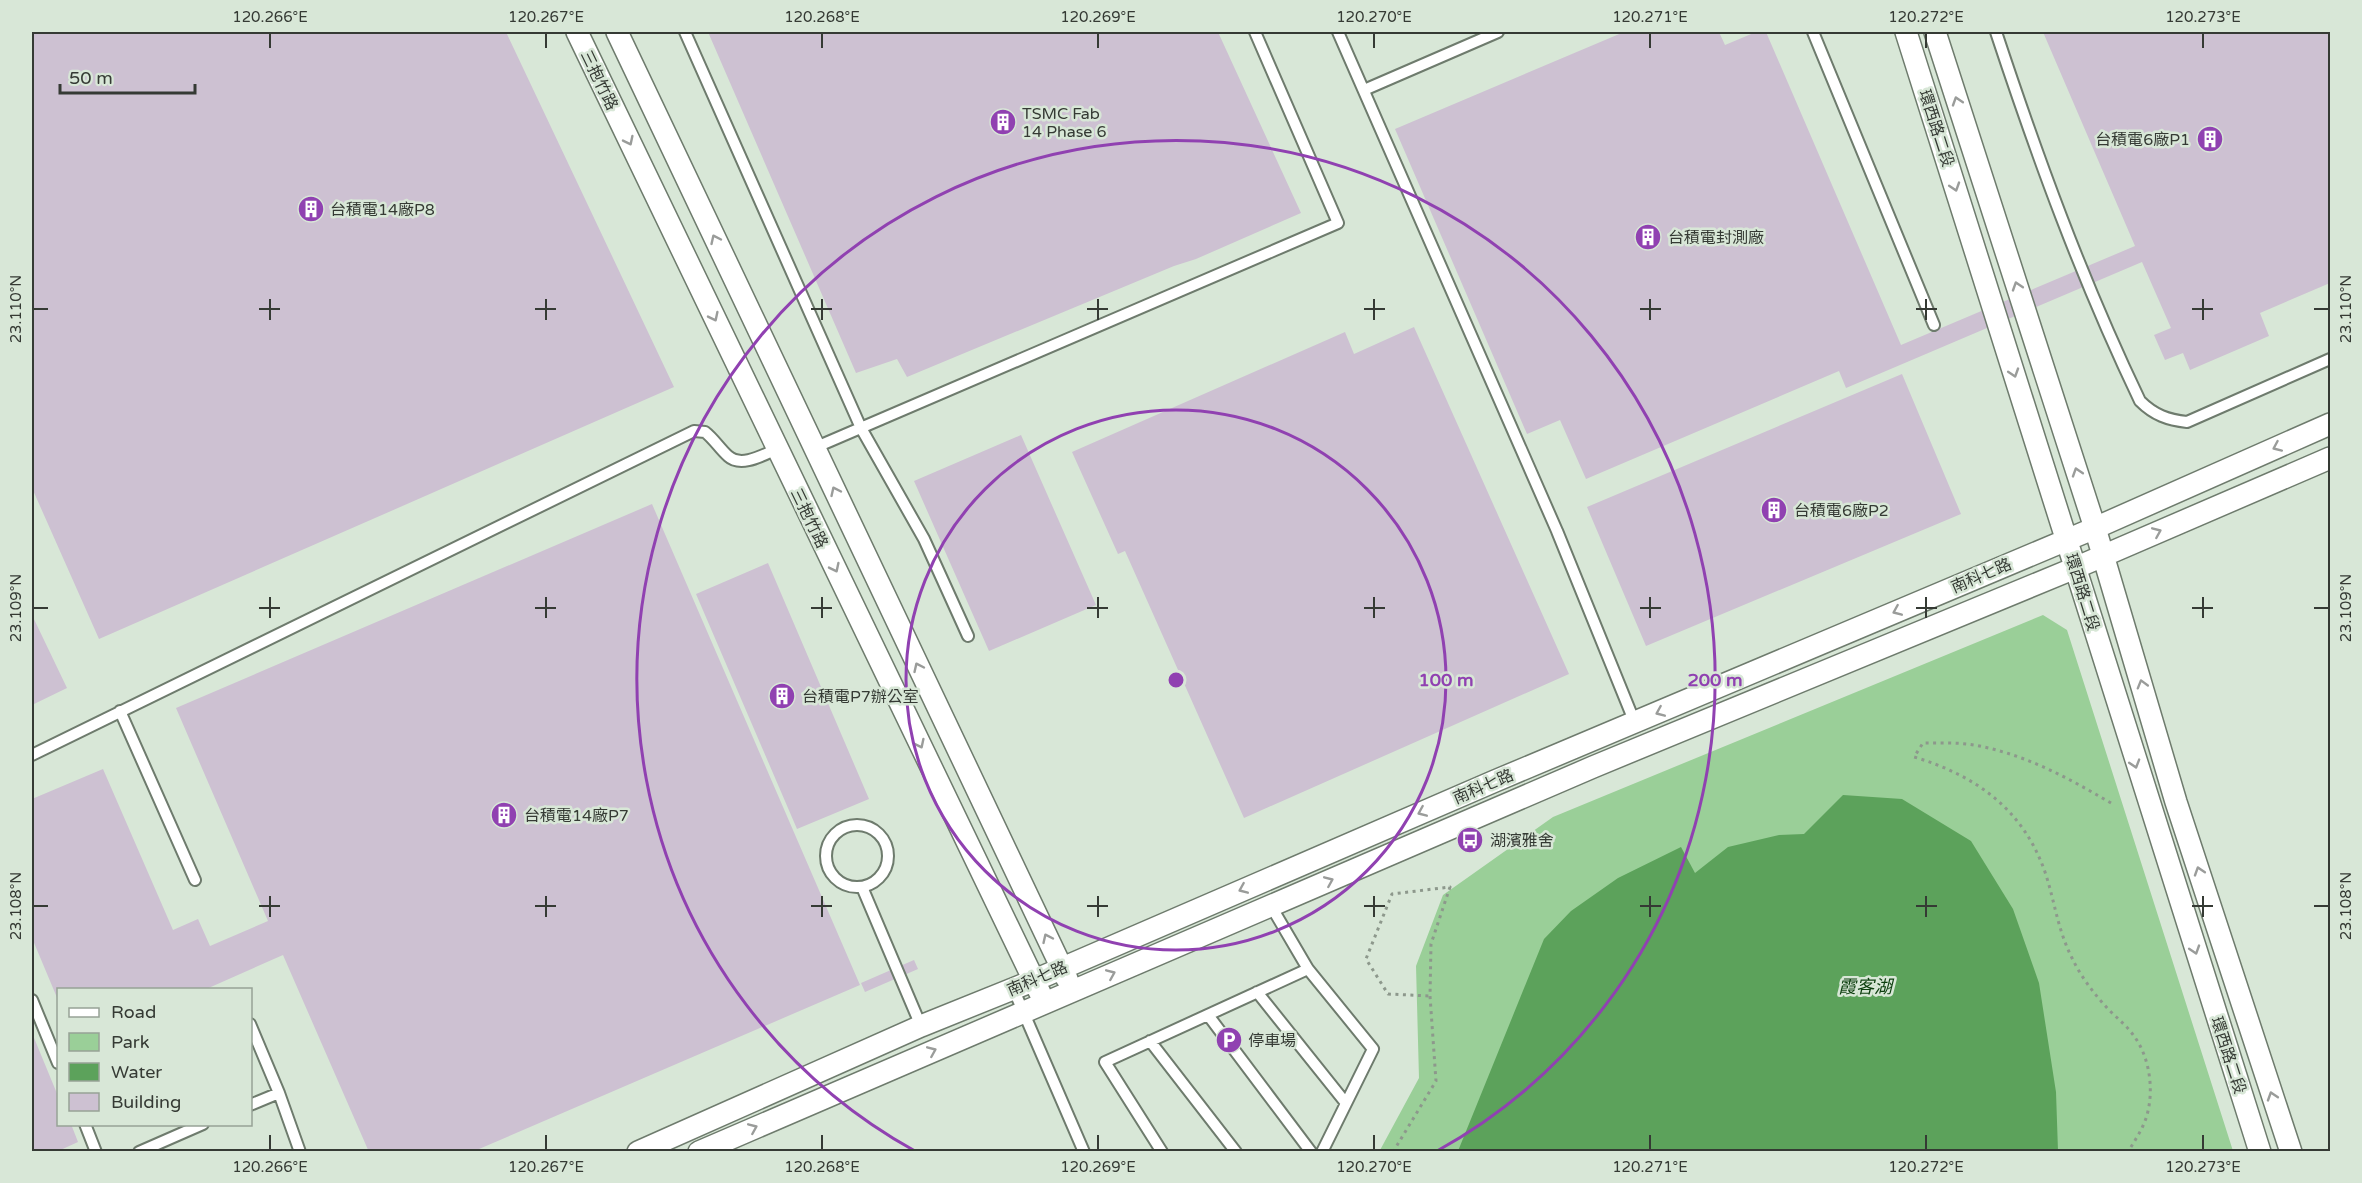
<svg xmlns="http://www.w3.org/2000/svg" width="2362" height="1183" font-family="'Varela Round','Noto Sans TC',sans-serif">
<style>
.green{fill:#9acf98}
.water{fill:#5ca25b}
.building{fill:#cdc1d2}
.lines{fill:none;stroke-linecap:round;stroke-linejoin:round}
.service-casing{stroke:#6e7b6d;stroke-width:14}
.minor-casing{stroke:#6e7b6d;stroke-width:24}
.path{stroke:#8d988c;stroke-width:3;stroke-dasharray:3 4.5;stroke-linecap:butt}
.service{stroke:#fff;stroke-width:10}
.minor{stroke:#fff;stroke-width:21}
.oneway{stroke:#9a9c9a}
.ticks{fill:none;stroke:#353a34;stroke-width:2}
.ring{fill:none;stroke:#9041b1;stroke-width:3}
.labels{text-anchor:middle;stroke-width:5;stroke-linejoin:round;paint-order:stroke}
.street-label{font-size:16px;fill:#353a34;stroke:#d8e7d7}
.poi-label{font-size:16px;fill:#353a34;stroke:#d8e7d7;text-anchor:start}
.water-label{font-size:18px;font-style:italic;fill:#0c3e0e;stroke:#d8e7d7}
.centre{fill:#9041b1;stroke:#d8e7d7;stroke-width:3}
.ring-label{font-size:18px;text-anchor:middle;font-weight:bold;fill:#9041b1;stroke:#d8e7d7;stroke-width:5;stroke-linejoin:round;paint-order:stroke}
.neatline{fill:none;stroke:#353a34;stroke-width:2}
.ticks-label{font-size:15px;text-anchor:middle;fill:#353a34}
</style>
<rect width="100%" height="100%" fill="#d8e7d7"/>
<path class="green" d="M2043 615 2067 630 2233 1151 1379 1152 1419 1078 1416 966 1443 895 1553 817Z"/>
<path class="water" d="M1843 795 1902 799 1971 841 2013 909 2039 983 2056 1092 2058 1151H1458L1544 939 1571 911 1618 878 1681 847 1695 873 1728 847 1779 835 1804 834Z"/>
<path class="building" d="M32 32H506L674 387 99 639 32 488Z
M708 32H1218L1301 213 1196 259 1174 266 907 377 897 359 856 373Z
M1624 32H1719L1725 45 1756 32H1766L1901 345 2135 246 2043 32H2330V283L2260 313 2269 336 2190 370 2183 353 2165 360 2154 335 2171 328 2142 262 1846 388 1839 371 1586 479 1560 420 1527 434 1395 129Z
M1414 327 1569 674 1244 818 1125 551 1118 554 1072 452 1345 332 1354 354Z
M1902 374 1961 514 1646 646 1587 507Z
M1021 435 1096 605 989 651 914 481Z
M652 504 860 985 472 1152H369L283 955 204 990H58V1000L32 938V799L103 769 173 930 198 919 210 946 268 921 176 708Z
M768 563 869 799 797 829 696 594Z
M32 615 67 688 32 705Z
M914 960 918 969 865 992 861 983Z
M32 1033 58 1096V1124H71L78 1142 56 1152H32Z"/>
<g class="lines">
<defs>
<path id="service" d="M685 32 861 428 924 539 968 636
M1338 32 1557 531 1635 723
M1813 32 1934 325
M1996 32C2038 159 2082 280 2140 401 2154 415 2168 420 2187 422L2330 359
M1364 90 1498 32
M814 448 1338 223 1255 32
M120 711 195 880
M32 755 694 431 705 432C714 439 720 449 728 456 741 468 763 455 777 449
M826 856a31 31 0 1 1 62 0a31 31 0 1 1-62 0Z
M862 887 921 1026
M1271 906 1308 969 1373 1049 1322 1152
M1013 988 1084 1152
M1257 992 1345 1102
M32 1000 58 1063
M1208 1015 1311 1152
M250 1024 279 1093 300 1152
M1150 1041 1236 1152
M250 1105 279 1093
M85 1124 96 1152
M139 1152 203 1124
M1162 1152 1105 1062 1308 969"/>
<path id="minor" d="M577 32 1040 993
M617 32 1067 979
M1906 32C2024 405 2139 779 2260 1152
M1935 32 2095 528 2176 802 2291 1152
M638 1152 921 1026 1035 980 1495 781 2095 528 2330 424
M699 1152 1593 767 2075 568 2330 458"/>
</defs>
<use href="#service" class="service-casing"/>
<use href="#minor" class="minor-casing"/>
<path class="path" d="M2111 803C2070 779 2030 757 1984 747 1964 742 1943 743 1923 743L1914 757C1975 775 2023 809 2045 872 2055 902 2057 928 2072 958 2081 977 2095 995 2109 1010 2118 1019 2127 1026 2134 1036 2150 1058 2154 1090 2147 1115 2143 1129 2135 1140 2128 1152
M1393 1152 1436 1081 1430 996 1431 944 1450 887 1392 894 1366 959 1388 994 1430 996"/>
<use href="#service" class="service"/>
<use href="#minor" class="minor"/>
</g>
<defs><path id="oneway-chevron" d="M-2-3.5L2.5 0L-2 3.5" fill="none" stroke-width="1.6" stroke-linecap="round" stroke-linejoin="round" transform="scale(1.5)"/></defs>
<g class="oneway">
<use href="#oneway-chevron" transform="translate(1957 101) rotate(-108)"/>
<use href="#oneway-chevron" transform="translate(629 141) rotate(64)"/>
<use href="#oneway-chevron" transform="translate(1955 187) rotate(72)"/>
<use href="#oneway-chevron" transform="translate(715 239) rotate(-115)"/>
<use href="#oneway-chevron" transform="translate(2017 286) rotate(-108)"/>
<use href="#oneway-chevron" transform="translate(714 317) rotate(64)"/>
<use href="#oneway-chevron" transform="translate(2014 373) rotate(72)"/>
<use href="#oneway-chevron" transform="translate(2277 447) rotate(156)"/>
<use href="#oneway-chevron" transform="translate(2077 472) rotate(-108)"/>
<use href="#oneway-chevron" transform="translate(835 491) rotate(-115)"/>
<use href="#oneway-chevron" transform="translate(2157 532) rotate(-23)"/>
<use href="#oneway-chevron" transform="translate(835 568) rotate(64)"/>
<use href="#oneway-chevron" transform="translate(1897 611) rotate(157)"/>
<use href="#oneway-chevron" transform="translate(918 667) rotate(-115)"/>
<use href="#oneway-chevron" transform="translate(2142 684) rotate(-106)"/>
<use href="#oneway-chevron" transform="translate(1660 712) rotate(157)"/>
<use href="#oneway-chevron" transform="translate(920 744) rotate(64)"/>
<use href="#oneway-chevron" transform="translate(2135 764) rotate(73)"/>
<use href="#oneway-chevron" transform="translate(1422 812) rotate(157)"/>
<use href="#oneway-chevron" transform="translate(2199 871) rotate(-108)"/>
<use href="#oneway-chevron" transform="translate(1329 881) rotate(-23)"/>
<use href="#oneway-chevron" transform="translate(1243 889) rotate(157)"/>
<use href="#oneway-chevron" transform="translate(1047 938) rotate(-115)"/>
<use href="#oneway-chevron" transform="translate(2195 950) rotate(72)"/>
<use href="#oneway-chevron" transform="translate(1111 974) rotate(-23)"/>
<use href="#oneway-chevron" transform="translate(932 1051) rotate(-23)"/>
<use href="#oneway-chevron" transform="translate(2272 1096) rotate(-108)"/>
<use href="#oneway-chevron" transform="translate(753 1128) rotate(-23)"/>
</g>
<path class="ticks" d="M270 33V48M546 33V48M822 33V48M1098 33V48M1374 33V48M1650 33V48M1926 33V48M2203 33V48M270 299V320M546 299V320M822 299V320M1098 299V320M1374 299V320M1650 299V320M1926 299V320M2203 299V320M33 309H48M259 309H280M535 309H556M811 309H832M1087 309H1108M1364 309H1385M1640 309H1661M1916 309H1937M2192 309H2213M2314 309H2329M270 597V618M546 597V618M822 597V618M1098 597V618M1374 597V618M1650 597V618M1926 597V618M2203 597V618M33 608H48M259 608H280M535 608H556M811 608H832M1087 608H1108M1364 608H1385M1640 608H1661M1916 608H1937M2192 608H2213M2314 608H2329M270 896V917M546 896V917M822 896V917M1098 896V917M1374 896V917M1650 896V917M1926 896V917M2203 896V917M33 906H48M259 906H280M535 906H556M811 906H832M1087 906H1108M1364 906H1385M1640 906H1661M1916 906H1937M2192 906H2213M2314 906H2329M270 1135V1150M546 1135V1150M822 1135V1150M1098 1135V1150M1374 1135V1150M1650 1135V1150M1926 1135V1150M2203 1135V1150"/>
<g class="ring">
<circle cx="1176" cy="680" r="270"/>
<path d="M915 1151A539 539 0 1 1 1437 1151"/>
</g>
<defs>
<symbol id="building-disc" viewBox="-11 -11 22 22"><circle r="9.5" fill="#9041b1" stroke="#d8e7d7"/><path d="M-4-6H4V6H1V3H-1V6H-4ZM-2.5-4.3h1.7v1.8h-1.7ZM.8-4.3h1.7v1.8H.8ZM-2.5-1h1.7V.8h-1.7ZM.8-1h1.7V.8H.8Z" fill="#fff"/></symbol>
<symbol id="bus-disc" viewBox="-11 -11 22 22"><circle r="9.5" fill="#9041b1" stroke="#d8e7d7"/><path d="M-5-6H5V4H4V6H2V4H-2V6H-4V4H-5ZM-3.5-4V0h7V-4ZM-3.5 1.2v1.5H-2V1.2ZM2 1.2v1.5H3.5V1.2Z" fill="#fff"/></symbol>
<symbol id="parking-disc" viewBox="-11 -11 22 22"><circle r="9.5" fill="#9041b1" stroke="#d8e7d7"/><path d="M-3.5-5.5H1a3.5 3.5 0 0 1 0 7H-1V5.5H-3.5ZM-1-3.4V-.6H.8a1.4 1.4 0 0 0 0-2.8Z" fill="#fff"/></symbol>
</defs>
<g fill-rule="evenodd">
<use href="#building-disc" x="988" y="107" width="30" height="30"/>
<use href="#building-disc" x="2195" y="124" width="30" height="30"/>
<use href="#building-disc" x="296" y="194" width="30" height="30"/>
<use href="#building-disc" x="1633" y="222" width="30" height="30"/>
<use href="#building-disc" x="1759" y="495" width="30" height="30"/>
<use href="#building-disc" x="767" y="681" width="30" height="30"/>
<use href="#building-disc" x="489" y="800" width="30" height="30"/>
<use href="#bus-disc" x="1455" y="825" width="30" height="30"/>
<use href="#parking-disc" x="1214" y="1025" width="30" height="30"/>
</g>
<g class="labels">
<g class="street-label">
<text transform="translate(600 80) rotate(64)" y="6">三抱竹路</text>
<text transform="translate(1937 128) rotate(72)" y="6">環西路二段</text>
<text transform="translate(810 518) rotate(64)" y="6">三抱竹路</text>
<text transform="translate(1981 575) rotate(-23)" y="6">南科七路</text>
<text transform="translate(2083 592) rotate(73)" y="6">環西路二段</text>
<text transform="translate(1483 786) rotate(-23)" y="6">南科七路</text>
<text transform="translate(1037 978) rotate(-23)" y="6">南科七路</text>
<text transform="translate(2229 1055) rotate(72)" y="6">環西路二段</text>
</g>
<g class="poi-label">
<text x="1022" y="119">TSMC Fab<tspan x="1022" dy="18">14 Phase 6</tspan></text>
<text x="2190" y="145" text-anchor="end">台積電6廠P1</text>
<text x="330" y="215">台積電14廠P8</text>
<text x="1668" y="243">台積電封測廠</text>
<text x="1794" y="516">台積電6廠P2</text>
<text x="802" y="702">台積電P7辦公室</text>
<text x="524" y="821">台積電14廠P7</text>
<text x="1490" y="846">湖濱雅舍</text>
<text x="1248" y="1046">停車場</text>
</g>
<g class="water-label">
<text x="1865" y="993">霞客湖</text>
</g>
</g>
<circle cx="1176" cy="680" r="9" class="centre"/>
<g class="ring-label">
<text x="1446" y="686">100 m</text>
<text x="1715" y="686">200 m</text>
</g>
<rect width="2362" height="1183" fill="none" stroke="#d8e7d7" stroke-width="66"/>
<rect x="57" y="988" width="195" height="138" fill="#d8e7d7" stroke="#97a296" stroke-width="1.5"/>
<rect x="69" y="1008" width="30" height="9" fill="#ffffff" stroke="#97a296" stroke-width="1.5"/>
<text x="111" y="1018" font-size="18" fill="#353a34">Road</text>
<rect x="69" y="1033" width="30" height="18" fill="#9acf98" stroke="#97a296" stroke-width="1.5"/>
<text x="111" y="1048" font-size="18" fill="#353a34">Park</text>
<rect x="69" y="1063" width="30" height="18" fill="#5ca25b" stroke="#97a296" stroke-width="1.5"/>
<text x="111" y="1078" font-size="18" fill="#353a34">Water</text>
<rect x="69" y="1093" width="30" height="18" fill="#cdc1d2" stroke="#97a296" stroke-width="1.5"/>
<text x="111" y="1108" font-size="18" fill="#353a34">Building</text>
<path d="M60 84v9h135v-9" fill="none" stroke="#353a34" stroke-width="3"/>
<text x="69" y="84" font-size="18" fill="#353a34" stroke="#d8e7d7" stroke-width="4.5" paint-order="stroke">50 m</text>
<rect x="33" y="33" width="2296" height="1117" class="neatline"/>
<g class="ticks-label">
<text x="270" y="22">120.266°E</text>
<text x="546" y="22">120.267°E</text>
<text x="822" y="22">120.268°E</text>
<text x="1098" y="22">120.269°E</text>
<text x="1374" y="22">120.270°E</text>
<text x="1650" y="22">120.271°E</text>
<text x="1926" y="22">120.272°E</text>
<text x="2203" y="22">120.273°E</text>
<text transform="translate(16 309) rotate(-90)" y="5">23.110°N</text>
<text transform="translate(2346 309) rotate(-90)" y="5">23.110°N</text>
<text transform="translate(16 608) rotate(-90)" y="5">23.109°N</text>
<text transform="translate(2346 608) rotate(-90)" y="5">23.109°N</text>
<text transform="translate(16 906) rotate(-90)" y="5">23.108°N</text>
<text transform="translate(2346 906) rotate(-90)" y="5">23.108°N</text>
<text x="270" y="1172">120.266°E</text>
<text x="546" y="1172">120.267°E</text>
<text x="822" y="1172">120.268°E</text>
<text x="1098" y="1172">120.269°E</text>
<text x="1374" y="1172">120.270°E</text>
<text x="1650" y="1172">120.271°E</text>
<text x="1926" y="1172">120.272°E</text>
<text x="2203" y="1172">120.273°E</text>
</g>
</svg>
